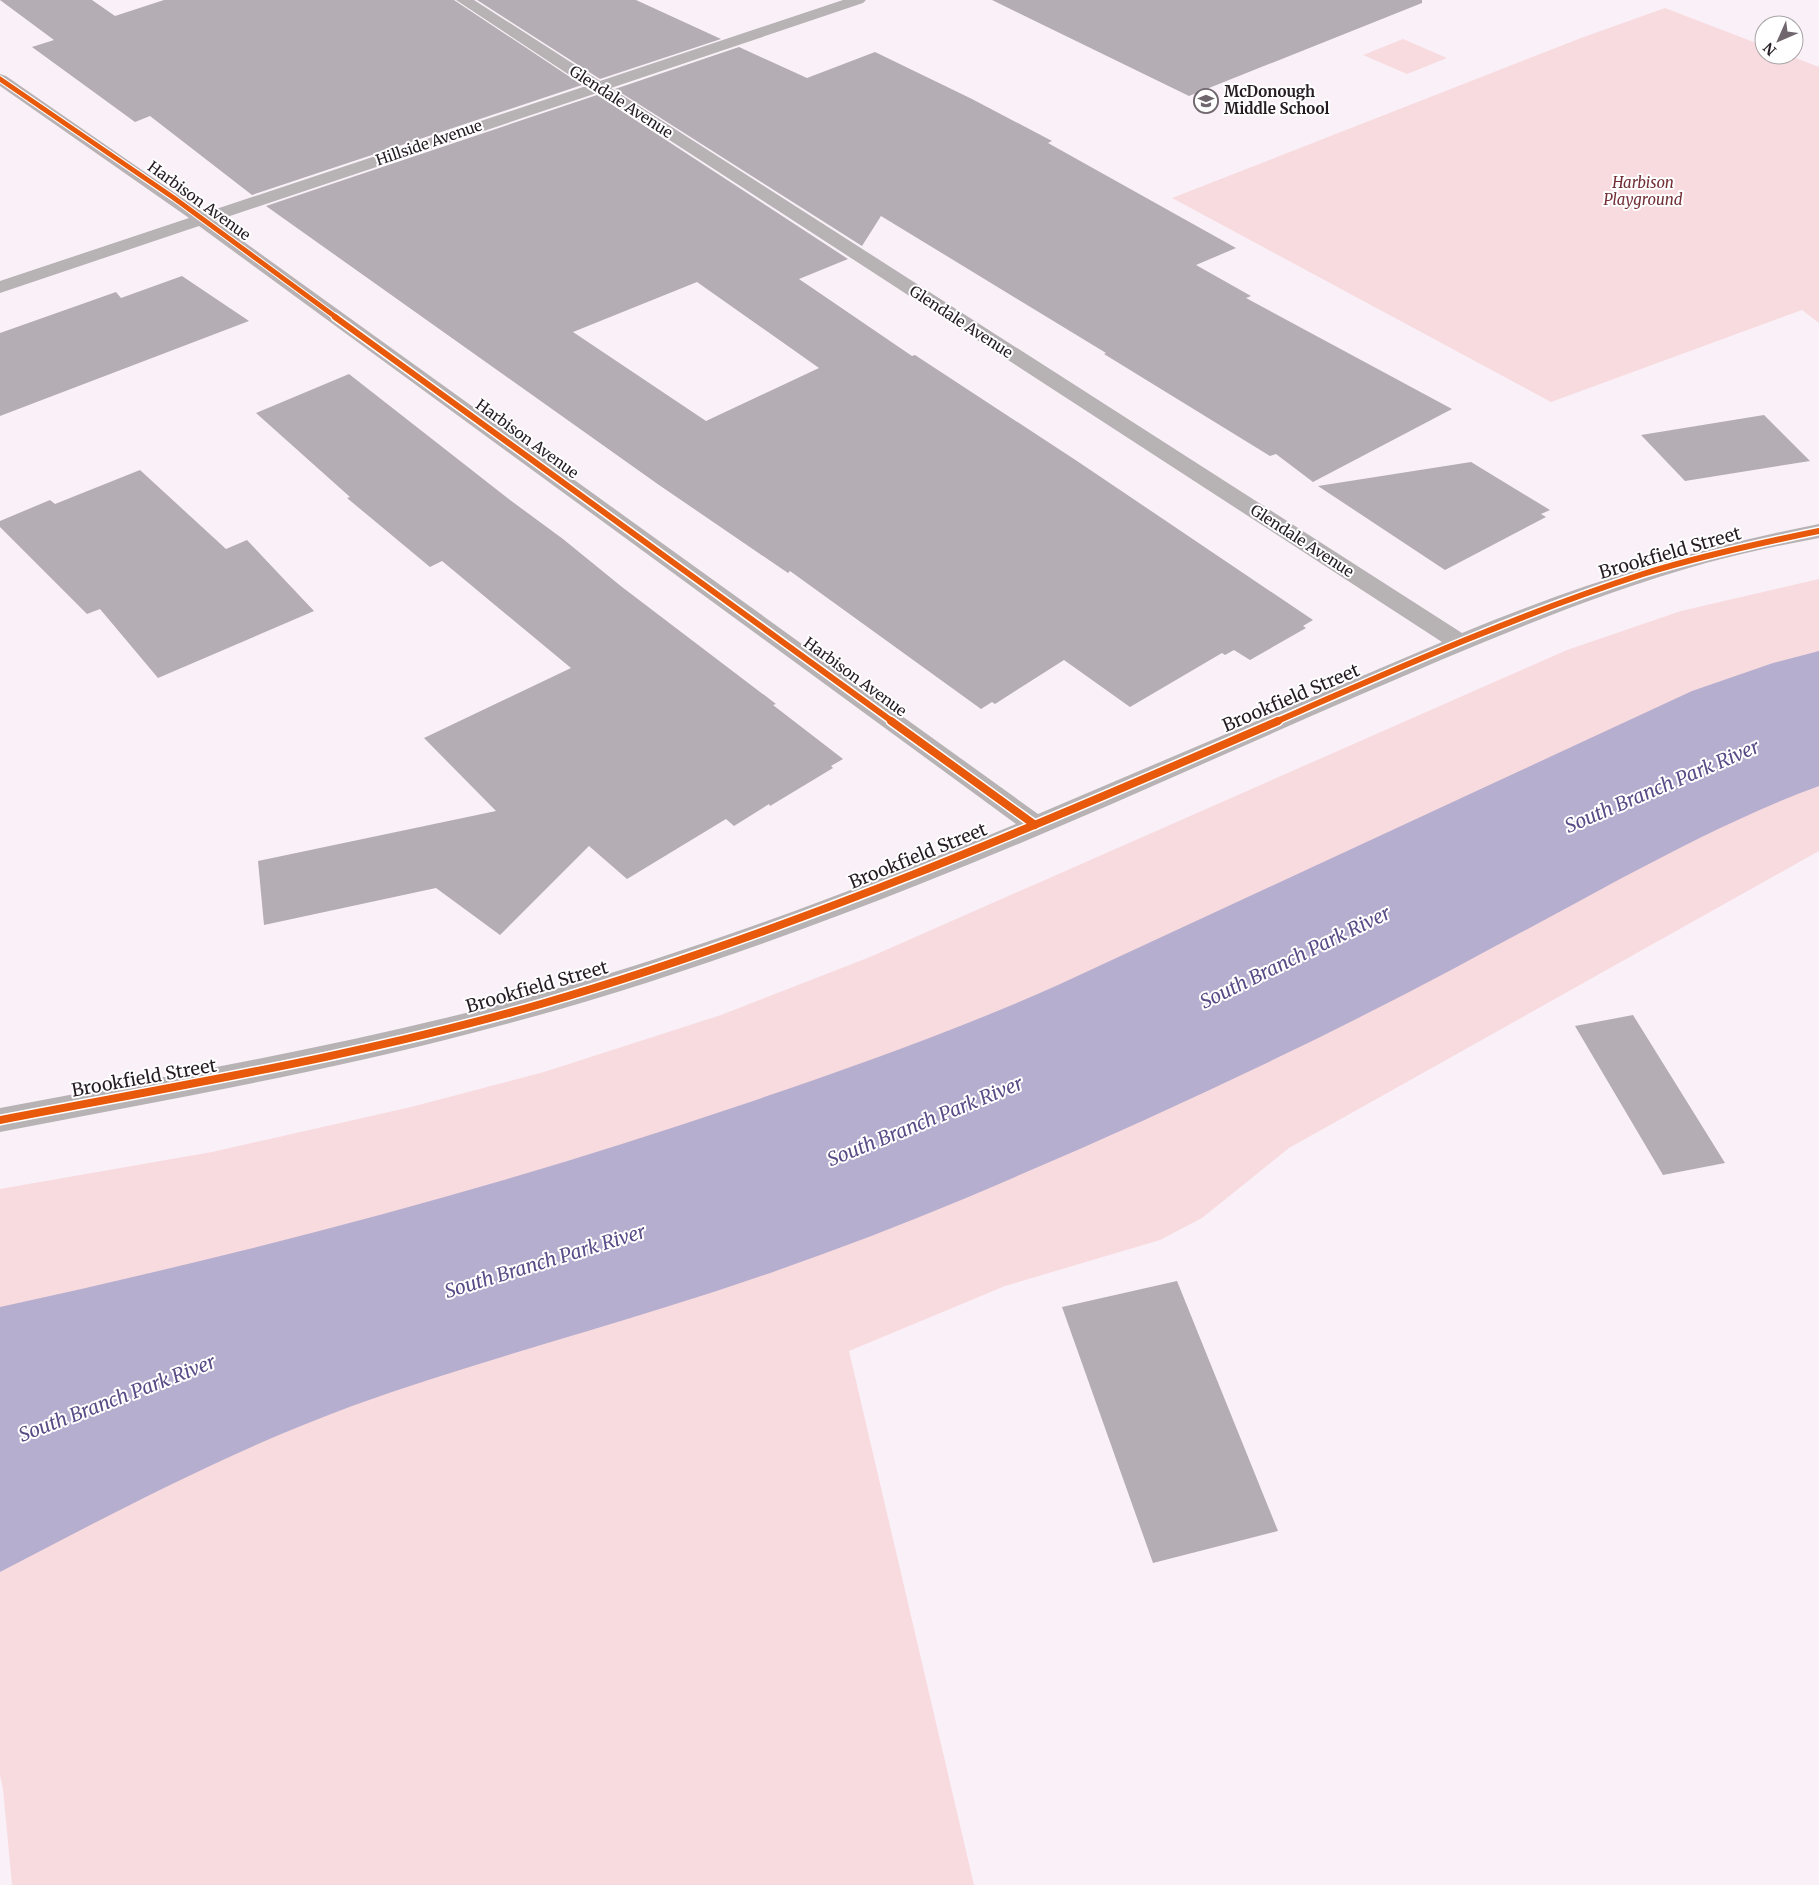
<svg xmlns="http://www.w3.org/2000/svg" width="1819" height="1885" font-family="Merriweather,serif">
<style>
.green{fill:#f8dbdf}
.water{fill:#b6aecf}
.building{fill:#b4adb4;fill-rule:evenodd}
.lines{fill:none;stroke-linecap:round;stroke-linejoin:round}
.minor{fill:#b7b2b4;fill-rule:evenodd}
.cycleway-far2-casing{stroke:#fff;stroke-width:7}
.cycleway-far1-casing{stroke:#fff;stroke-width:9}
.cycleway-casing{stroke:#fff;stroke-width:11}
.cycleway-far2{stroke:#e8590c;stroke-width:5}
.cycleway-far1{stroke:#e8590c;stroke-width:6}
.cycleway{stroke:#e8590c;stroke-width:8}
.labels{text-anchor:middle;stroke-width:4;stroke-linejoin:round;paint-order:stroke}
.far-poi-label{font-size:15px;font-weight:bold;fill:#251c23;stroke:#fff;text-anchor:start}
.far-street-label{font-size:15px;fill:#251c23;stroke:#fff}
.far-park-label{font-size:15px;font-style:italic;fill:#722f36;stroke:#fff}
.street-label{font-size:18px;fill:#251c23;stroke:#fff}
.water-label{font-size:19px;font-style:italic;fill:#584c87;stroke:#fff}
</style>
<rect width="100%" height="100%" fill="#faf0f8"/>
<path class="green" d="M1665 8 1764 46V55H1788L1819 67V323L1802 310 1551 402 1172 198 1581 38Z
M1403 39 1447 58 1407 74 1363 55Z
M1819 579V851L1289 1148 1202 1218 1160 1240 1005 1286 849 1351 974 1885H12L3 1789 0 1775V1189L212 1152 411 1107 544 1072 721 1015 870 957 1567 650 1681 611Z"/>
<path class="water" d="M1819 651V786C1750 811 1685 845 1620 879 1565 909 1509 939 1453 969 1295 1053 1131 1128 966 1198 868 1239 767 1276 666 1307 561 1340 455 1369 352 1406 230 1451 115 1512 0 1572V1307C248 1253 494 1189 735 1107 844 1070 953 1032 1058 985L1692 691 1773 663Z"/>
<path class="building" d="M0 0H92L115 16 164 0H454L582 85 252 195 150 116 135 122 32 47 54 40Z
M477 0H636L721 39 600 79Z
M992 0H1422V3L1189 96Z
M739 47 807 78 875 52 972 99 1052 141 1048 143 1236 248 1196 265 1251 296 1246 298 1452 409 1313 482 1276 454 1270 456 1104 354 1106 353 881 216 862 246 615 89Z
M597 95 848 259 799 279 912 356 915 355 1077 461 1313 620 1303 626 1306 628 1250 660 1234 650 1225 655 1222 653 1130 707 1064 660 995 704 992 702 981 709 790 571 788 573 659 485 266 206ZM697 282 819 368 706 421 573 332Z
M182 276 249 321 0 416V333L116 292 121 298Z
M349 374 510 500 563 539 622 587 776 704 773 705 843 759 831 766 833 768 770 806 769 804 734 826 726 819 627 879 589 846 500 935 436 888 264 925 258 861 496 811 424 738 571 668 442 561 430 567 347 498 350 497 256 413Z
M1764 415 1810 461 1685 481 1641 435Z
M1471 462 1550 510 1541 514 1546 517 1445 570 1318 486Z
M140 470 226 549 247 540 314 611 158 678 100 609 87 614 0 527V521L50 500 55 504Z
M1633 1015 1725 1163 1663 1175 1575 1026Z
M1177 1281 1278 1531 1153 1563 1062 1307Z"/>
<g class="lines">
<path class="minor" d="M456 0H474L600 81 843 0H866L863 3 611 88 1462 633C1578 585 1696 548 1819 524V538C1781 545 1743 553 1706 563 1585 597 1470 647 1355 697 1210 760 1067 826 920 884 774 942 625 994 472 1033 317 1074 158 1101 0 1132V1108C179 1074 359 1043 535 995 699 950 859 889 1016 824L199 226 0 293V281L189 218 0 86V74L6 76 204 213 586 86ZM597 93 1442 642 1038 814 215 221Z"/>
<defs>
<path id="cycleway-far2" d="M0 79 174 198 337 318"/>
<path id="cycleway-far1" d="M335 317 893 722
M1275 722C1396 669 1517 615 1643 574 1701 556 1760 543 1819 531"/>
<path id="cycleway" d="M891 721 1035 825
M0 1120C181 1085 364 1055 541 1004 795 930 1036 826 1278 721"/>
</defs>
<use href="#cycleway-far2" class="cycleway-far2-casing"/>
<use href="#cycleway-far1" class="cycleway-far1-casing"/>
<use href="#cycleway" class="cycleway-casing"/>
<use href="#cycleway-far2" class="cycleway-far2"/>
<use href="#cycleway-far1" class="cycleway-far1"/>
<use href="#cycleway" class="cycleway"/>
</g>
<defs>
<symbol id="school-ring" viewBox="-11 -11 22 22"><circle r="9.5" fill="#fff" stroke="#70666e" stroke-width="1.5"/><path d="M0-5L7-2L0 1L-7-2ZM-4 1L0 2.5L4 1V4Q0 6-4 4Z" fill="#70666e"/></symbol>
</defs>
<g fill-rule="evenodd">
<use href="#school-ring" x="1192" y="87" width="28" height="28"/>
</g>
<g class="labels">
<g class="far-poi-label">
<text x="1224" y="97">McDonough<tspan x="1224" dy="17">Middle School</tspan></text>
</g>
<g class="far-street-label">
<text transform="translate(621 102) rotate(33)" y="5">Glendale Avenue</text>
<text transform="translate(429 143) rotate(-19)" y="5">Hillside Avenue</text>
<text transform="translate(199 201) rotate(36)" y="5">Harbison Avenue</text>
<text transform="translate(961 322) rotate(33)" y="5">Glendale Avenue</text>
<text transform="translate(527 439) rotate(36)" y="5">Harbison Avenue</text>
<text transform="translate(1302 541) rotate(33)" y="5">Glendale Avenue</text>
<text transform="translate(855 677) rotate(36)" y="5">Harbison Avenue</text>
</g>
<g class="far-park-label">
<text x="1643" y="188">Harbison<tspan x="1643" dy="17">Playground</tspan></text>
</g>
<g class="street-label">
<text transform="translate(1670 553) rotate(-16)" y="6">Brookfield Street</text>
<text transform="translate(1291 698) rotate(-23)" y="6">Brookfield Street</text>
<text transform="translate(918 856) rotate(-22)" y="6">Brookfield Street</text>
<text transform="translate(537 987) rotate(-16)" y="6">Brookfield Street</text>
<text transform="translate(144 1078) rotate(-10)" y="6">Brookfield Street</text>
</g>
<g class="water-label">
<text transform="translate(1662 786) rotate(-23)" y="7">South Branch Park River</text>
<text transform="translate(1295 957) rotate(-26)" y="7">South Branch Park River</text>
<text transform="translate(925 1121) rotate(-22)" y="7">South Branch Park River</text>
<text transform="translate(545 1261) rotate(-17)" y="7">South Branch Park River</text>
<text transform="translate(117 1398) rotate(-21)" y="7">South Branch Park River</text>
</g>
</g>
<g transform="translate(1779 40) rotate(225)"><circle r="24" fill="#ffffff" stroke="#a8a4a7"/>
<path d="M0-4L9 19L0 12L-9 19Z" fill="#70666e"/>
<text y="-8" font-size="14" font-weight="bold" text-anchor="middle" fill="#251c23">N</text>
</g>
</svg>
